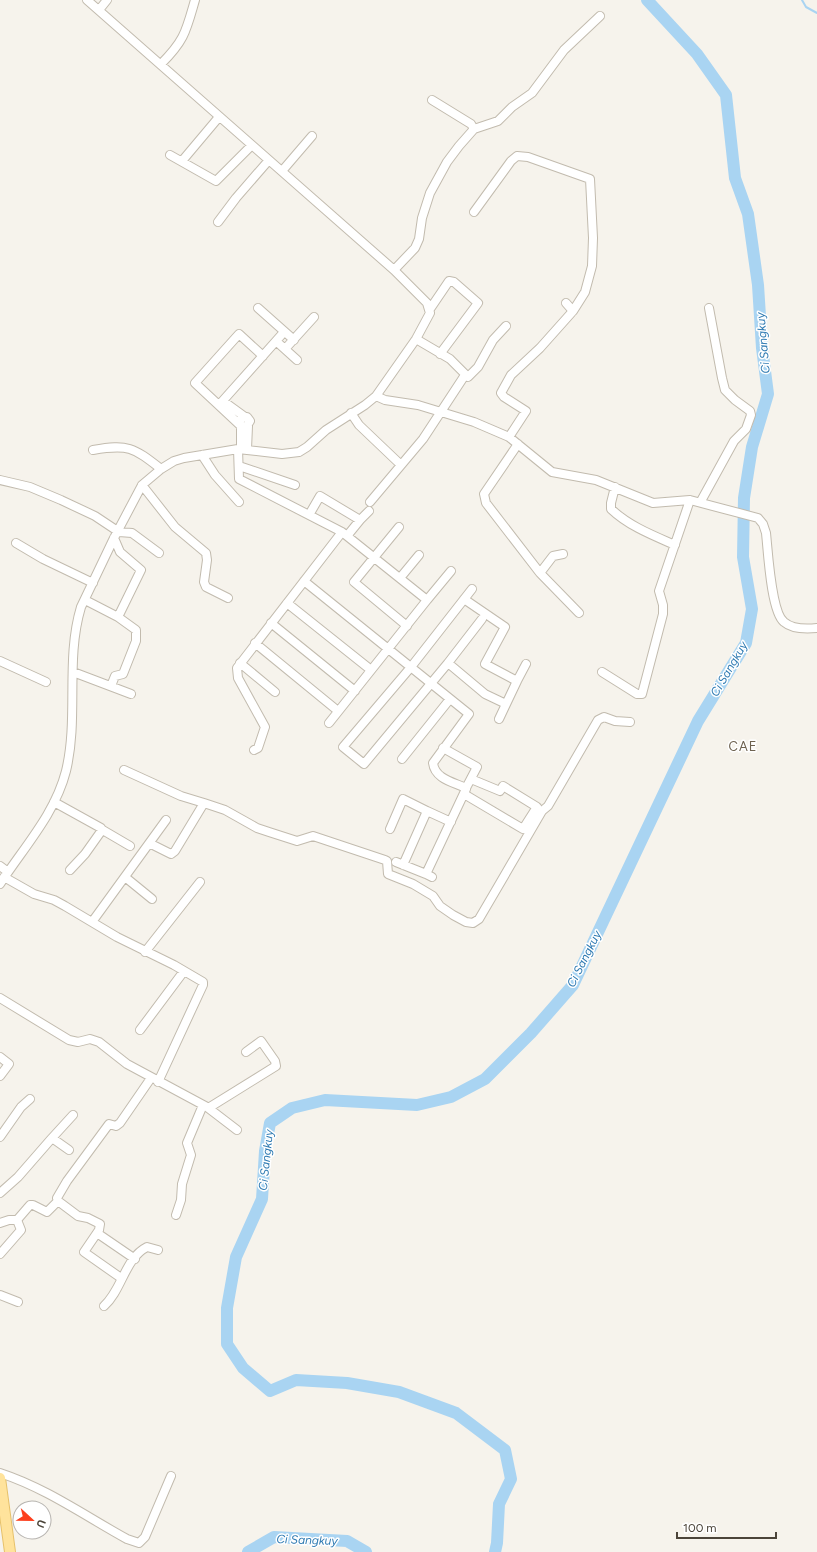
<svg xmlns="http://www.w3.org/2000/svg" width="817" height="1552" font-family="Figtree,sans-serif">
<style>
.lines{fill:none;stroke-linecap:round;stroke-linejoin:round}
.stream{stroke:#a9d4f2;stroke-width:2}
.river{stroke:#a9d4f2;stroke-width:12}
.minor-casing{stroke:#c2bbae;stroke-width:10}
.major-casing{stroke:#e6c16a;stroke-width:12}
.minor{stroke:#fff;stroke-width:8}
.major{stroke:#ffe39c;stroke-width:10}
.labels{text-anchor:middle;stroke-width:3;stroke-linejoin:round;paint-order:stroke}
.water-label{font-size:12px;font-style:italic;fill:#2e7ab2;stroke:#fff}
.quarter-label{font-size:13px;letter-spacing:1px;fill:#6e6250;stroke:#fff}
</style>
<rect width="100%" height="100%" fill="#f6f3ec"/>
<g class="lines">
<path class="stream" d="M802 0 806 7 817 13"/>
<path class="river" d="M248 1552 274 1537 347 1541 366 1552
M495 1552 497 1543 499 1504 511 1479 505 1450 456 1413 399 1392 347 1383 296 1380 270 1391 243 1368 227 1344V1308L236 1257 262 1199 265 1151 270 1123 292 1108 325 1100 417 1105 451 1097 485 1079 531 1033 573 985 698 721 746 643 752 609 743 557 744 498 752 447 768 394 762 348 758 285 748 214 735 178 726 95 697 54 647 0"/>
<defs>
<path id="minor" d="M99 10 107 0
M161 64C185 40 186 31 195 0
M432 100 471 124 474 129
M170 155 216 181 252 145
M182 161 219 117
M282 171 312 136
M474 212 511 161 517 156 528 157 590 179 593 238 592 266 585 292 573 311
M218 222 236 198 269 160
M394 270 415 248 419 239 422 218 430 193 447 162 459 146 474 129 498 121 512 107 532 93 564 50 600 16
M258 308 294 340
M430 309 449 281 454 282 478 303 440 354
M416 339 450 359 468 377 478 367 493 340 506 326
M276 341 297 360
M285 349 314 317
M376 396 385 400 418 405 474 422 509 437 552 472 596 480 653 503 690 500 758 518 763 524 766 533C768 551 771 612 784 622 792 629 807 629 817 628
M223 401 245 417
M219 405 284 332
M351 413 359 425 401 465
M239 422 243 417H247L250 421 246 427 241 426 195 383 239 334 263 356
M241 426V449
M509 437 526 411 504 397 501 393 511 375 540 348 573 311 566 303
M518 444 484 494 486 503 540 573 553 556 563 554
M238 449 239 479 342 532 237 668 238 678 265 727 258 748 254 750
M247 449 248 426
M93 450C128 444 133 447 161 469
M202 455 215 475 239 502
M239 466 295 485
M0 480 30 487 61 500 95 516 119 532 132 533 159 553
M142 485 175 527 206 553 207 560 204 582 206 587 228 598
M615 487 611 503V509C629 526 652 535 675 545
M701 501 734 441 746 429 751 415 750 411 735 400 725 390 722 378 709 308
M370 502 423 439 465 375
M309 515 320 496 360 520 369 511
M399 527 354 582 407 626
M342 532 427 600 451 571
M347 536 360 520
M16 543 43 559 93 583
M540 573 579 613
M400 578 419 555
M304 581 469 714 433 763C435 779 453 782 466 788L477 767 443 748
M472 589 411 667 343 747 364 764 448 663 485 694 506 704
M464 599 505 627 485 664 517 681 526 664
M85 600 118 617
M287 603 371 670
M271 623 355 691
M255 643 338 711
M0 661 46 682
M240 663 275 692
M448 663 482 619
M73 672 131 694
M602 672 637 694H642L663 614V605L659 591 690 500
M111 686 115 676 123 674 136 641V630L118 617 141 570 120 552 114 538
M499 719 517 681
M329 723 427 600
M402 759 450 699
M124 770 181 796 204 803
M464 794 523 829 537 807 503 786 500 791 471 779
M54 802 101 828 102 830 85 854 70 870
M101 829 130 846
M390 829 403 799 427 811
M151 844 171 854 175 851 204 803 225 810 257 828 269 832 297 841 313 836 385 860 387 861 388 874 413 884 433 896 440 906 453 915 466 922 473 923 479 919 496 890 542 811 548 806 598 720 604 717 615 721 630 722
M396 862 426 874
M403 865 427 811 451 822
M0 866 8 872
M4 877 34 894 54 900 65 906 117 937 174 965 203 982V985L158 1082
M125 877 152 899
M432 877 426 874 466 789
M0 884C24 847 55 814 66 771 79 717 65 660 81 607L114 538 142 485 161 469 174 461 184 458 238 449 282 454 299 452 307 447 326 430 365 405 376 396 416 339 430 313 427 303 394 270 87 0
M92 922 166 820
M145 952 200 882
M0 998 69 1040 78 1042 90 1039 99 1042 127 1064 207 1107 237 1130
M140 1030 184 971
M0 1057 9 1064 0 1076
M207 1107H210L276 1066 275 1061 261 1041 246 1052
M0 1137 21 1107 30 1099
M52 1138 73 1115
M0 1193 18 1177 52 1138 69 1150
M176 1215 181 1200 182 1184 191 1155 187 1143 203 1105
M0 1223 9 1220H17
M97 1233 135 1259
M0 1254 21 1230 17 1220 30 1205H33L47 1212 58 1201
M121 1278 84 1252 99 1230 100 1224 88 1218 78 1216 58 1201 57 1198 67 1181 109 1124 116 1126 120 1123 151 1078
M0 1295 18 1302
M104 1306C122 1290 125 1258 147 1247L158 1250
M0 1473C46 1488 85 1516 127 1539L139 1543 145 1537 171 1476"/>
<path id="major" d="M0 1478 10 1552"/>
</defs>
<use href="#minor" class="minor-casing"/>
<use href="#major" class="major-casing"/>
<use href="#minor" class="minor"/>
<use href="#major" class="major"/>
</g>
<g class="labels">
<g class="water-label">
<text transform="translate(763 343) rotate(-95)" y="4">Ci Sangkuy</text>
<text transform="translate(729 669) rotate(-60)" y="4">Ci Sangkuy</text>
<text transform="translate(584 959) rotate(-63)" y="4">Ci Sangkuy</text>
<text transform="translate(266 1160) rotate(-84)" y="4">Ci Sangkuy</text>
<text transform="translate(307 1540) rotate(2)" y="4">Ci Sangkuy</text>
</g>
<g class="quarter-label">
<text x="743" y="751">CAE</text>
</g>
</g>
<g transform="translate(32 1520) rotate(112)"><circle r="19" fill="#ffffff" stroke="#b7b4b0"/>
<path d="M0-3L7 15L0 10L-7 15Z" fill="#fc3f1d"/>
<text y="-6" font-size="11" font-weight="bold" text-anchor="middle" fill="#4b4439">U</text>
</g>
<path d="M677 1532v6h99v-6" fill="none" stroke="#4b4439" stroke-width="2"/>
<text x="683" y="1532" font-size="12" fill="#4b4439" stroke="#ffffff" stroke-width="3" paint-order="stroke">100 m</text>
</svg>
